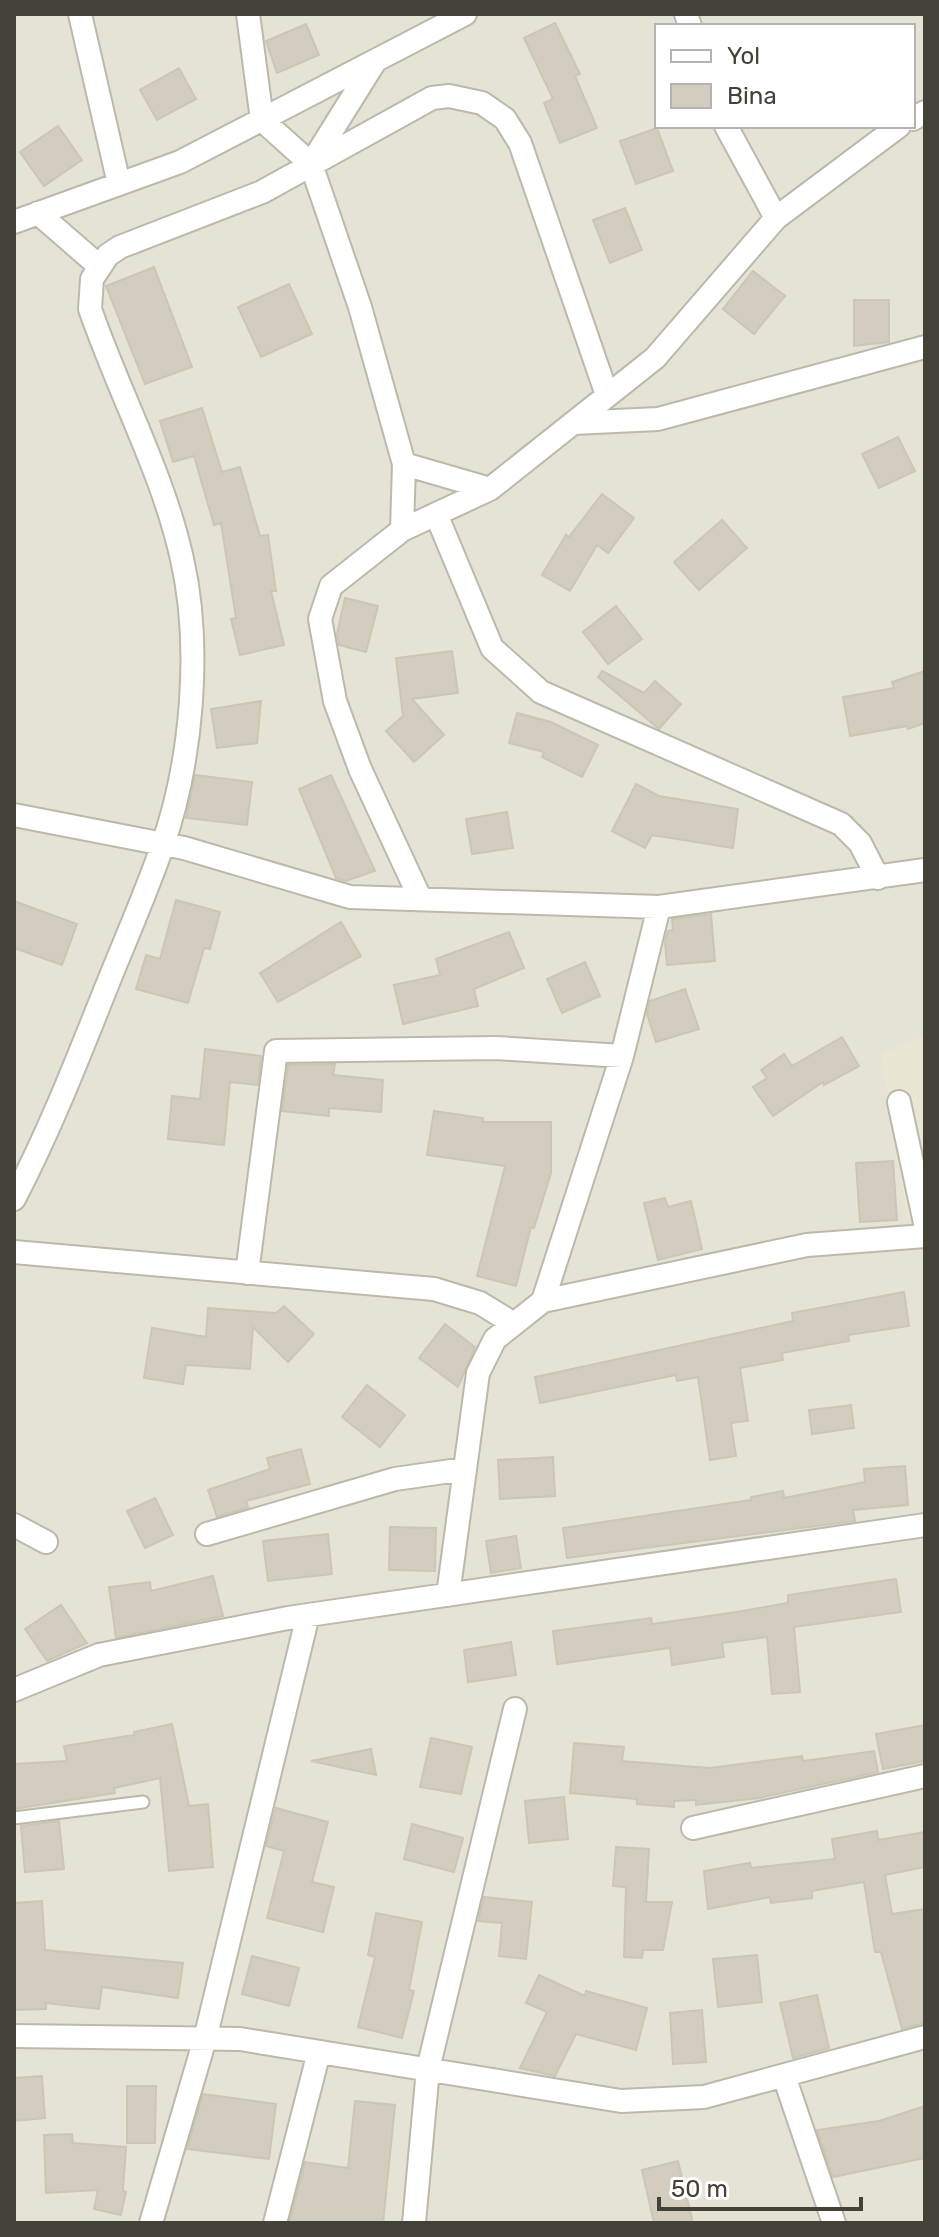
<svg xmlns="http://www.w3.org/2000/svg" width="939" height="2237" font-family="Rubik,sans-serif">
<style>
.residential{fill:#e5e3d6;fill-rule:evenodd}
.education{fill:#e9e6d3}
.building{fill:#d2cdbe;stroke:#ccc6b2;stroke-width:2}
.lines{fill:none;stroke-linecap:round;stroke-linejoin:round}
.service-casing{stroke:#bcb9ab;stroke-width:15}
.minor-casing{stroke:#bcb9ab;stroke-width:26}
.service{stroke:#fff;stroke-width:11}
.minor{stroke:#fff;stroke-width:22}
</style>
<rect width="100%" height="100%" fill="#f2f0e8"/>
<path class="residential" d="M14 14H925V2223H14ZM657 26H913V126H657Z"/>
<path class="education" d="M925 1036V1215L907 1219 881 1054Z"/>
<path class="building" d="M555 23 580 74 575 76 597 128 560 143 544 103 553 99 524 38Z
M306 24 319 55 277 73 266 41Z
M179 68 196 99 157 120 140 90Z
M58 126 82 160 44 186 20 152Z
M657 128 673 171 636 184 620 141Z
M625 208 642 250 610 263 593 220Z
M154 267 192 367 145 384 106 286Z
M753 271 785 296 754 334 723 309Z
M289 284 312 334 261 357 238 307Z
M854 300H889V342L854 346Z
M202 408 222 472 240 467 260 536 268 535 276 591H271L284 645 240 655 231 619 236 618 221 523 214 525 194 456 173 462 160 421Z
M898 437 915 471 879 488 862 454Z
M602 494 634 518 608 553 597 545 570 591 542 575 566 535 569 537Z
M722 520 747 548 699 590 674 562Z
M345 598 378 606 366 652 339 645 337 634Z
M616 606 642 639 608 664 583 632Z
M452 651 458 693 412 699 444 735 414 762 386 731 403 716 396 658Z
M602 671 644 693 655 681 681 704 659 729 598 677Z
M925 671V723L908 729 907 726 850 736 843 697 894 688 892 682Z
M261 701 257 743 217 748 211 709Z
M517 713 551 722 598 745 582 777 542 757 544 752 509 743Z
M195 775 252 782 247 825 186 818Z
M331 775 375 871 346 881 336 878 299 789Z
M636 784 659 796 738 809 733 848 652 835 645 848 612 831Z
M507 812 513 848 472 854 466 819Z
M176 900 220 912 210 949 204 948 188 1003 136 989 146 955 160 959Z
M14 901 77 924 62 965 14 948Z
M711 914 715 961 667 965 665 942 668 931 673 930 672 919Z
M341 922 361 956 278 1002 260 973Z
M509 932 524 968 474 989 478 1006 403 1024 394 985 440 975 436 959Z
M585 962 600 996 562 1013 547 979Z
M685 989 699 1029 656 1042 647 1014 650 1001Z
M842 1037 859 1066 824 1085 823 1082 773 1116 753 1087 767 1078 761 1070 784 1054 792 1066Z
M205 1049 261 1056 258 1085 230 1082 224 1145 168 1139 172 1096 200 1099Z
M335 1064 333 1075 383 1080 381 1112 329 1108V1116L282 1111 288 1065Z
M434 1111 483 1118V1122H551V1173L534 1228 531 1227 516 1286 477 1276 505 1166 427 1155Z
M893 1161 897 1220 860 1222 856 1163Z
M665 1198 668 1207 691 1201 702 1249 658 1260 644 1203Z
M904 1292 909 1326 848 1335 849 1341 782 1353 783 1360 740 1368 748 1421 731 1423 736 1456 710 1460 698 1377 677 1381 676 1375 540 1403 535 1377 793 1321 792 1313Z
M284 1306 314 1334 288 1362 253 1327 250 1369 186 1365 183 1384 144 1378 152 1328 206 1337 208 1308 276 1313Z
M445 1324 475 1347 458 1387 419 1358Z
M367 1385 405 1415 380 1447 342 1417Z
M851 1405 854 1428 812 1434 809 1410Z
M301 1449 310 1484 246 1501 248 1507 217 1517 208 1490 270 1469 267 1458Z
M553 1457 555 1496 500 1499 498 1460Z
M905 1466 908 1505 853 1510 855 1521 567 1558 563 1528 751 1500V1497L783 1491 784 1498 865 1482 864 1469Z
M155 1498 173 1535 145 1548 127 1511Z
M390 1527 436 1528 435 1571 389 1570Z
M328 1534 332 1574 268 1581 263 1541Z
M516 1536 521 1568 491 1573 486 1541Z
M213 1576 223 1616 116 1638 109 1587 150 1582 151 1591Z
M896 1579 901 1612 794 1627 800 1692 772 1694 767 1637 722 1643 724 1657 672 1665 670 1648 557 1664 553 1631 651 1618 652 1624 737 1612 788 1603V1595Z
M61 1605 87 1643 47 1661 25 1629Z
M511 1642 516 1675 468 1682 464 1650Z
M172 1724 189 1806 208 1804 213 1867 169 1871 160 1778 114 1788 115 1793 14 1809V1764L67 1761 64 1746 134 1735V1732Z
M925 1725V1761L883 1769 876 1734Z
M431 1738 472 1747 461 1794 420 1787Z
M574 1743 624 1747 622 1761 710 1768 802 1756 803 1761 874 1751 878 1772 759 1798 696 1805V1800L674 1801V1807L637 1804V1799L570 1793Z
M371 1749 376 1775 311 1761Z
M564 1797 568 1839 529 1843 525 1801Z
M276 1808 328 1822 312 1882 334 1887 323 1932 267 1918 284 1851 266 1846Z
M59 1821 64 1869 25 1872 21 1826Z
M412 1824 463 1838 454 1872 404 1859Z
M877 1831 878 1840 925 1832V1867L885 1875 892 1914 925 1909V2023L902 2029 881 1952H875L864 1882 812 1891V1898L771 1903 770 1897 708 1909 704 1871 750 1863 751 1868 835 1859 832 1839Z
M616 1847 649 1849 646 1902H672L663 1950H643L642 1958 624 1957 626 1887 613 1886Z
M484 1897 532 1902 526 1959 499 1956 502 1923 478 1921Z
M42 1901 45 1950 183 1963 178 1998 102 1987 99 2009 46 2003V2009L14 2010V1903Z
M376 1913 422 1922 409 1990 414 1991 402 2038 358 2027 375 1957 368 1955Z
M757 1955 762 2002 718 2007 713 1959Z
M252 1956 299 1968 289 2006 242 1994Z
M539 1975 585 1996 586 1991 647 2008 636 2050 576 2034 555 2076 520 2068 547 2012 526 2003Z
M817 1995 829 2048 793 2058 780 2003Z
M702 2010 706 2062 673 2064 670 2013Z
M42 2076 45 2118 14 2121V2078Z
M127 2086H156L155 2143H127Z
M203 2094 276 2104 269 2159 187 2149Z
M355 2101 395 2105 383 2223H289L305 2162 348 2168Z
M925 2106V2158L833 2177 817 2130 879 2121Z
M72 2134 73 2143 126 2147 123 2191 126 2192 121 2215 94 2209 98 2190 46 2193 44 2135Z
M678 2161 693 2223H654L642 2170Z"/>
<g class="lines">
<defs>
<path id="service" d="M14 1818 143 1802"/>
<path id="minor" d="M80 14 119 184
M248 14 262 120 311 164 360 307 404 464 402 530
M686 14 690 26
M913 119 925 112
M726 126 776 218
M314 159 374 63
M38 213 99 266
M14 222 180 162 465 14
M573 423 658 419 925 347
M404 464 490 489
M436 514 492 648 541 692 841 824 860 843 878 878
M14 815 184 848 350 897 659 907 925 870
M420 898 360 769 335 701 320 619 331 586 402 530 490 489 655 358 776 218 899 126
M899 1102 925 1223
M14 1199C49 1132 76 1063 104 993 123 945 145 896 162 847 192 762 202 647 182 559 163 473 119 393 90 309L92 279 108 255 120 247 262 192 432 98 449 96 482 103 505 119 520 143 607 395
M14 1252 434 1289 480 1303 514 1324
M247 1273 276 1051 496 1048 622 1056
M543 1301 622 1056 659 907
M14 1525 46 1542
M207 1534 395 1479 465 1469
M448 1595 478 1373 495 1339 543 1301 807 1245 925 1236
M14 1690 99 1655 288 1618 925 1525
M693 1828 925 1776
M14 2036 240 2039 621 2101 704 2097 925 2037
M784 2076 834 2223
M151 2223 205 2039 308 1615
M275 2223 319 2052
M414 2223 428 2069 515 1709"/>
</defs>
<use href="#service" class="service-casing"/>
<use href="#minor" class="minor-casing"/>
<use href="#service" class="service"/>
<use href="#minor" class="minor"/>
</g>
<rect width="939" height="2237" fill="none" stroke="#444137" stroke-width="32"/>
<rect x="655" y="24" width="260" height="104" fill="#ffffff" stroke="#b4b3af" stroke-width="2"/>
<rect x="671" y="50" width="40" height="12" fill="#ffffff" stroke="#b4b3af" stroke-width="2"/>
<text x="727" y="64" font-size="24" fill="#444137">Yol</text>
<rect x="671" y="84" width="40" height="24" fill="#d2cdbe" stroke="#b4b3af" stroke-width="2"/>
<text x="727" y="104" font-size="24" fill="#444137">Bina</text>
<path d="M659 2197v12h202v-12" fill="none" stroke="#444137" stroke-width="4"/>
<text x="671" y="2197" font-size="24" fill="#444137" stroke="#ffffff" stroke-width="6" paint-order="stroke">50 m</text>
</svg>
